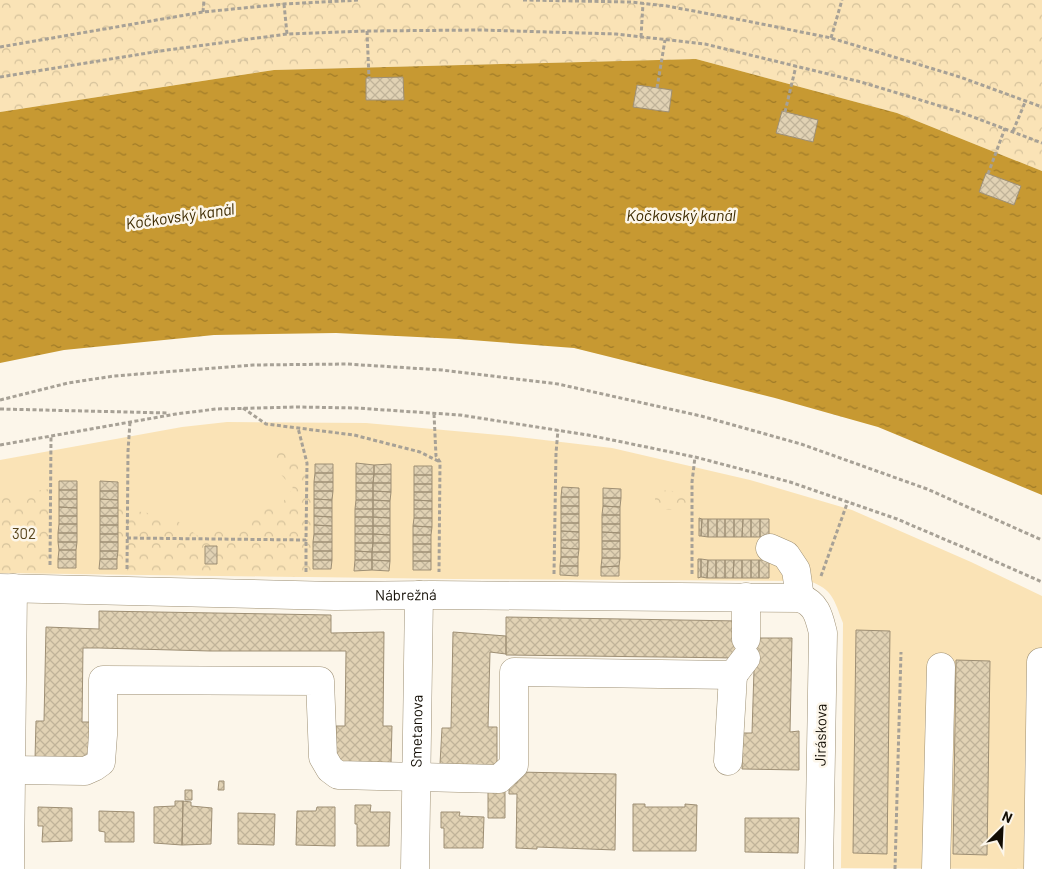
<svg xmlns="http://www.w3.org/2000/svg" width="1042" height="869" font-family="Barlow,sans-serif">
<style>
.grass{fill:#fae3b6}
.forest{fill:url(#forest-crowns)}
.water{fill:url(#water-ripples)}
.building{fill:url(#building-cross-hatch);stroke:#9e8f74}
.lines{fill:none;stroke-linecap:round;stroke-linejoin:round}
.minor-casing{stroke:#9e9074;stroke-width:29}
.path{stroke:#a7a196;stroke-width:3;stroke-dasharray:4 2.5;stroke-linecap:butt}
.minor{stroke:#fff;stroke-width:28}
.labels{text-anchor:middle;stroke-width:5;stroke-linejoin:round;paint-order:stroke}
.park-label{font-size:15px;fill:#59461d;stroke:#fcf6ea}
.street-label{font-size:15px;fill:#120d04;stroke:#fcf6ea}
.water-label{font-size:16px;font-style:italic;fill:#3e2b00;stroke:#fcf6ea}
</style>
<defs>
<pattern id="forest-crowns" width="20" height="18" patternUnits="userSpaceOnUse" patternTransform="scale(1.25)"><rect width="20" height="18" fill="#fae3b6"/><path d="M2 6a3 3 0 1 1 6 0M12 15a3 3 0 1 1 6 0" fill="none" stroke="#d5c29b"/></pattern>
<pattern id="water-ripples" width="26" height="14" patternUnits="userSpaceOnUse" patternTransform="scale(1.25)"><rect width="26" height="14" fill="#c79932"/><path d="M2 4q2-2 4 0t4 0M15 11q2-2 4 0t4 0" fill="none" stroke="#a07b28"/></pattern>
<pattern id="building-cross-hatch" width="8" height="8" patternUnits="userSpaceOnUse" patternTransform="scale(1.25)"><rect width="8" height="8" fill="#e1d2b4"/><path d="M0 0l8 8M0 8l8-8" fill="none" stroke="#c0b399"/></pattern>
</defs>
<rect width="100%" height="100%" fill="#fcf6ea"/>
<path class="grass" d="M227 422 366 423 510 436 612 448 750 480 852 510 971 562 1042 596V869L841 868 843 623C834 600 833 589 809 581L454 579 0 573V460L182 427Z"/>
<path class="forest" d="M0 0H1042V171L897 113 696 59 274 70 0 112Z
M277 445 296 459 314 491 313 577 118 574V508L172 517 198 536 224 529 247 530 254 515 283 502 293 488 267 459Z
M49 489 48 572H0V496Z
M656 490 690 492 689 511 654 509Z"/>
<path class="water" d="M696 59 897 113 1042 171V495L878 427 775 398 574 348 458 339 336 333 214 335 64 350 0 363V112L274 70Z"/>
<path class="building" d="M403 77 404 100H366V78Z
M637 85 672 90 669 112 633 107Z
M782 111 818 120 813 142 776 133Z
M986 173 1021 186 1014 205 979 192Z
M356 463 374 465V474H356Z
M315 464H333V473H315Z
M391 464V474H374V465Z
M414 466H432V475H414Z
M315 473H333V482H314Z
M356 474H374L373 483H356Z
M374 474H391V483H373Z
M414 475H432V484H414Z
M59 481H77V490H59Z
M100 481 118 482V491H100Z
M314 482H333V491H314Z
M356 483H373V491H356Z
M373 483H391V492L373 491Z
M414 484H432V492H414Z
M562 487 579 488V497H561Z
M603 488 621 489V498H603Z
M59 490H77V499H59Z
M100 491H118V500L100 499Z
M314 491H333L332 500 314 499Z
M356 491H373V500H356Z
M373 491 391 492 390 501 373 500Z
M414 492H432V501L414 500Z
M561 497H579V506H561Z
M603 498H621L620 507 603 506Z
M59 499H77V508L59 507Z
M100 499 118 500V508H100Z
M314 499 332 500V508H314Z
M356 500H373V509H355Z
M373 500 390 501V509H373Z
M414 500 432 501V509H414Z
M561 506H579V514H561Z
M603 506 620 507V515H602Z
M59 507 77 508V516H59Z
M100 508H118V516H100Z
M314 508H332V517L314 516Z
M355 509H373V517H355Z
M373 509H390V518L373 517Z
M414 509H432V518H414Z
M561 514H579V523H561Z
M602 515H620V524H602Z
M59 516H77V524H59Z
M100 516H118V525H100Z
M314 516 332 517V526L314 525Z
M355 517H373V526H355Z
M373 517 390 518V526H373Z
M414 518H432V527L413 526Z
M699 518 702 519 701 536H699Z
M702 519H708V537L701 536Z
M708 519H717V537H708Z
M717 519H725V537H717Z
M725 519H734V537H725Z
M734 519H743L742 537H734Z
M743 519H751V537H742Z
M751 519H760V537H751Z
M760 519H769V537H760Z
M561 523H579V532L561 531Z
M59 524H77V533H58Z
M602 524H620V533L602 532Z
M100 525H118V534H100Z
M314 525 332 526V534H314Z
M355 526H373V534H355Z
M373 526H390V535L373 534Z
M413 526 432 527 431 535H413Z
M561 531 579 532V540H561Z
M602 532 620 533V541H602Z
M58 533H77V542H58Z
M100 534H118V542H100Z
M314 534H332V542H313Z
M355 534H373V543H355Z
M373 534 390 535V543H373Z
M413 535H431V544H413Z
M561 540H579V549L561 548Z
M602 541H620V549H602Z
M58 542H77L76 550H59Z
M100 542H118V551H100Z
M313 542H332V551H313Z
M355 543H373L372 552 355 551Z
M373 543H390V552H372Z
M413 544H431V552H413Z
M205 546H217V564H205Z
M561 548 579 549 578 557H561Z
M602 549H620V558H602Z
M59 550H76V559H58Z
M100 551H118L117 559H100Z
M313 551H332V560H313Z
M355 551 372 552V560H355Z
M372 552H390V561L372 560Z
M413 552H431V561H413Z
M561 557H578V566H560Z
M602 558H620L619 566 601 567Z
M58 559H76V568H58Z
M100 559H117V569H99Z
M698 559H701V577L698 578Z
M701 559 708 560 707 578 701 577Z
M313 560H332L331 569H313Z
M355 560H372V570L354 571Z
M372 560 390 561 389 571 372 570Z
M708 560H716V578H707Z
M716 560H725V578H716Z
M725 560H734L733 578H725Z
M734 560H742V578H733Z
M742 560H751V578H742Z
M751 560H759V578H751Z
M759 560H769V578H759Z
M413 561H431V570H413Z
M560 566H578V576L560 575Z
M619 566V576H601V567Z
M99 611 331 615V633L384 632 383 726H392L391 764 336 763V726H345L346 651H210L99 648H83L82 722H91V759H35L36 721H44L46 627 99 629Z
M506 617 739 621 738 658 506 655Z
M856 630 890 631 887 854 853 853Z
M453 632 506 636V654L490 652 488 727H497V766L440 764 442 728H451Z
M755 638H792L790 732 799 731V770L742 769 743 733H752Z
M956 660 990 661 987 855 953 854Z
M517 772 616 774 615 850 537 847V849L516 848 517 794H509V783H517Z
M219 781H224V790H218Z
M488 784H505V818H488Z
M185 790H192V800H185Z
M175 801H183L182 845 154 843V807L175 806Z
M183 801 191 802V806L212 808 211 844 182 845Z
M633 804H645V807H685V804L697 805 696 851H633Z
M355 805H371L370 812H390L389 846H357V824H355Z
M38 807 72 808V841L42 842 43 826H38Z
M317 807H335V846L296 845 297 811H316Z
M99 811 134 812V842H105V832L99 831Z
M441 812H460L459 816 484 817 483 848H444V828H441Z
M238 813 275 814 274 845 238 844Z
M745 818H799L798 853 745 852Z"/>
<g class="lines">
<defs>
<g id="minor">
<path d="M770 548 786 555 796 570 800 598"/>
<path id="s1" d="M0 588 335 596 432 595 800 598C817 604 819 617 823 633L819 869"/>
<path d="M746 639V597"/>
<path d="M728 761 733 675"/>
<path d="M11 770 85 771 94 767 101 762 103 735V680L320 681 323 757 330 769 338 775 499 779 514 765V672L733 675 746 658"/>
<path d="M10 869 13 588"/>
<path id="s2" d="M415 869 419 595"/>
<path d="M936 869 941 667"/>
<path d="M1038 869 1041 662"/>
</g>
</defs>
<use href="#minor" class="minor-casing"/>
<path class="path" d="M523 0 631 2 667 6 747 21 831 38 960 77 1042 107
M284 4 287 34
M203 12 204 0
M367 31 369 78
M641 37 643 3
M831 38 842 0
M0 47 203 12 284 4 360 0
M0 77 160 51 287 34 367 31 481 30 616 34 705 44 861 82 960 112 1042 143
M657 88 665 40
M785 112 796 66
M1013 131 1026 100
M988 174 1005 128
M0 400 68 383 114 376 253 365 347 364 442 370 558 384 701 416 801 444 927 489 1042 540
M243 408 266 424 354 435 420 452 440 462
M0 409 169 413
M434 414 436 456 440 462 439 572
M0 445 176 414 216 409 298 407 356 408 460 415 588 435 695 457 790 482 897 519 972 551 1042 582
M127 538 306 540 307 463 298 428
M50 565 51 436
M127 569 128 451 130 422
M306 572V540
M554 574 556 453 558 430
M692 574V482L695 457
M821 576 848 501
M895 869 901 652"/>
<use href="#minor" class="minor"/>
</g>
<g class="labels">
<g class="park-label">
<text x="24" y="539">302</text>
</g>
<g class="street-label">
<text dy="5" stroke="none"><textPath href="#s1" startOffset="406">Nábrežná</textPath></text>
<text dy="5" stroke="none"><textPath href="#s2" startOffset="138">Smetanova</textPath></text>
<text transform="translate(821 735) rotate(-89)" y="5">Jiráskova</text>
</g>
<g class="water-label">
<text x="681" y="221">Kočkovský kanál</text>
<text transform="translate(180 216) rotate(-8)" y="6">Kočkovský kanál</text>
</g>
</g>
<g transform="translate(1002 829) rotate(24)" stroke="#fcf6ea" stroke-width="4" paint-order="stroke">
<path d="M0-4L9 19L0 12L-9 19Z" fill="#120d04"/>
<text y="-8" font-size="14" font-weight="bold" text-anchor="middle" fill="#120d04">N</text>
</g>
</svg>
